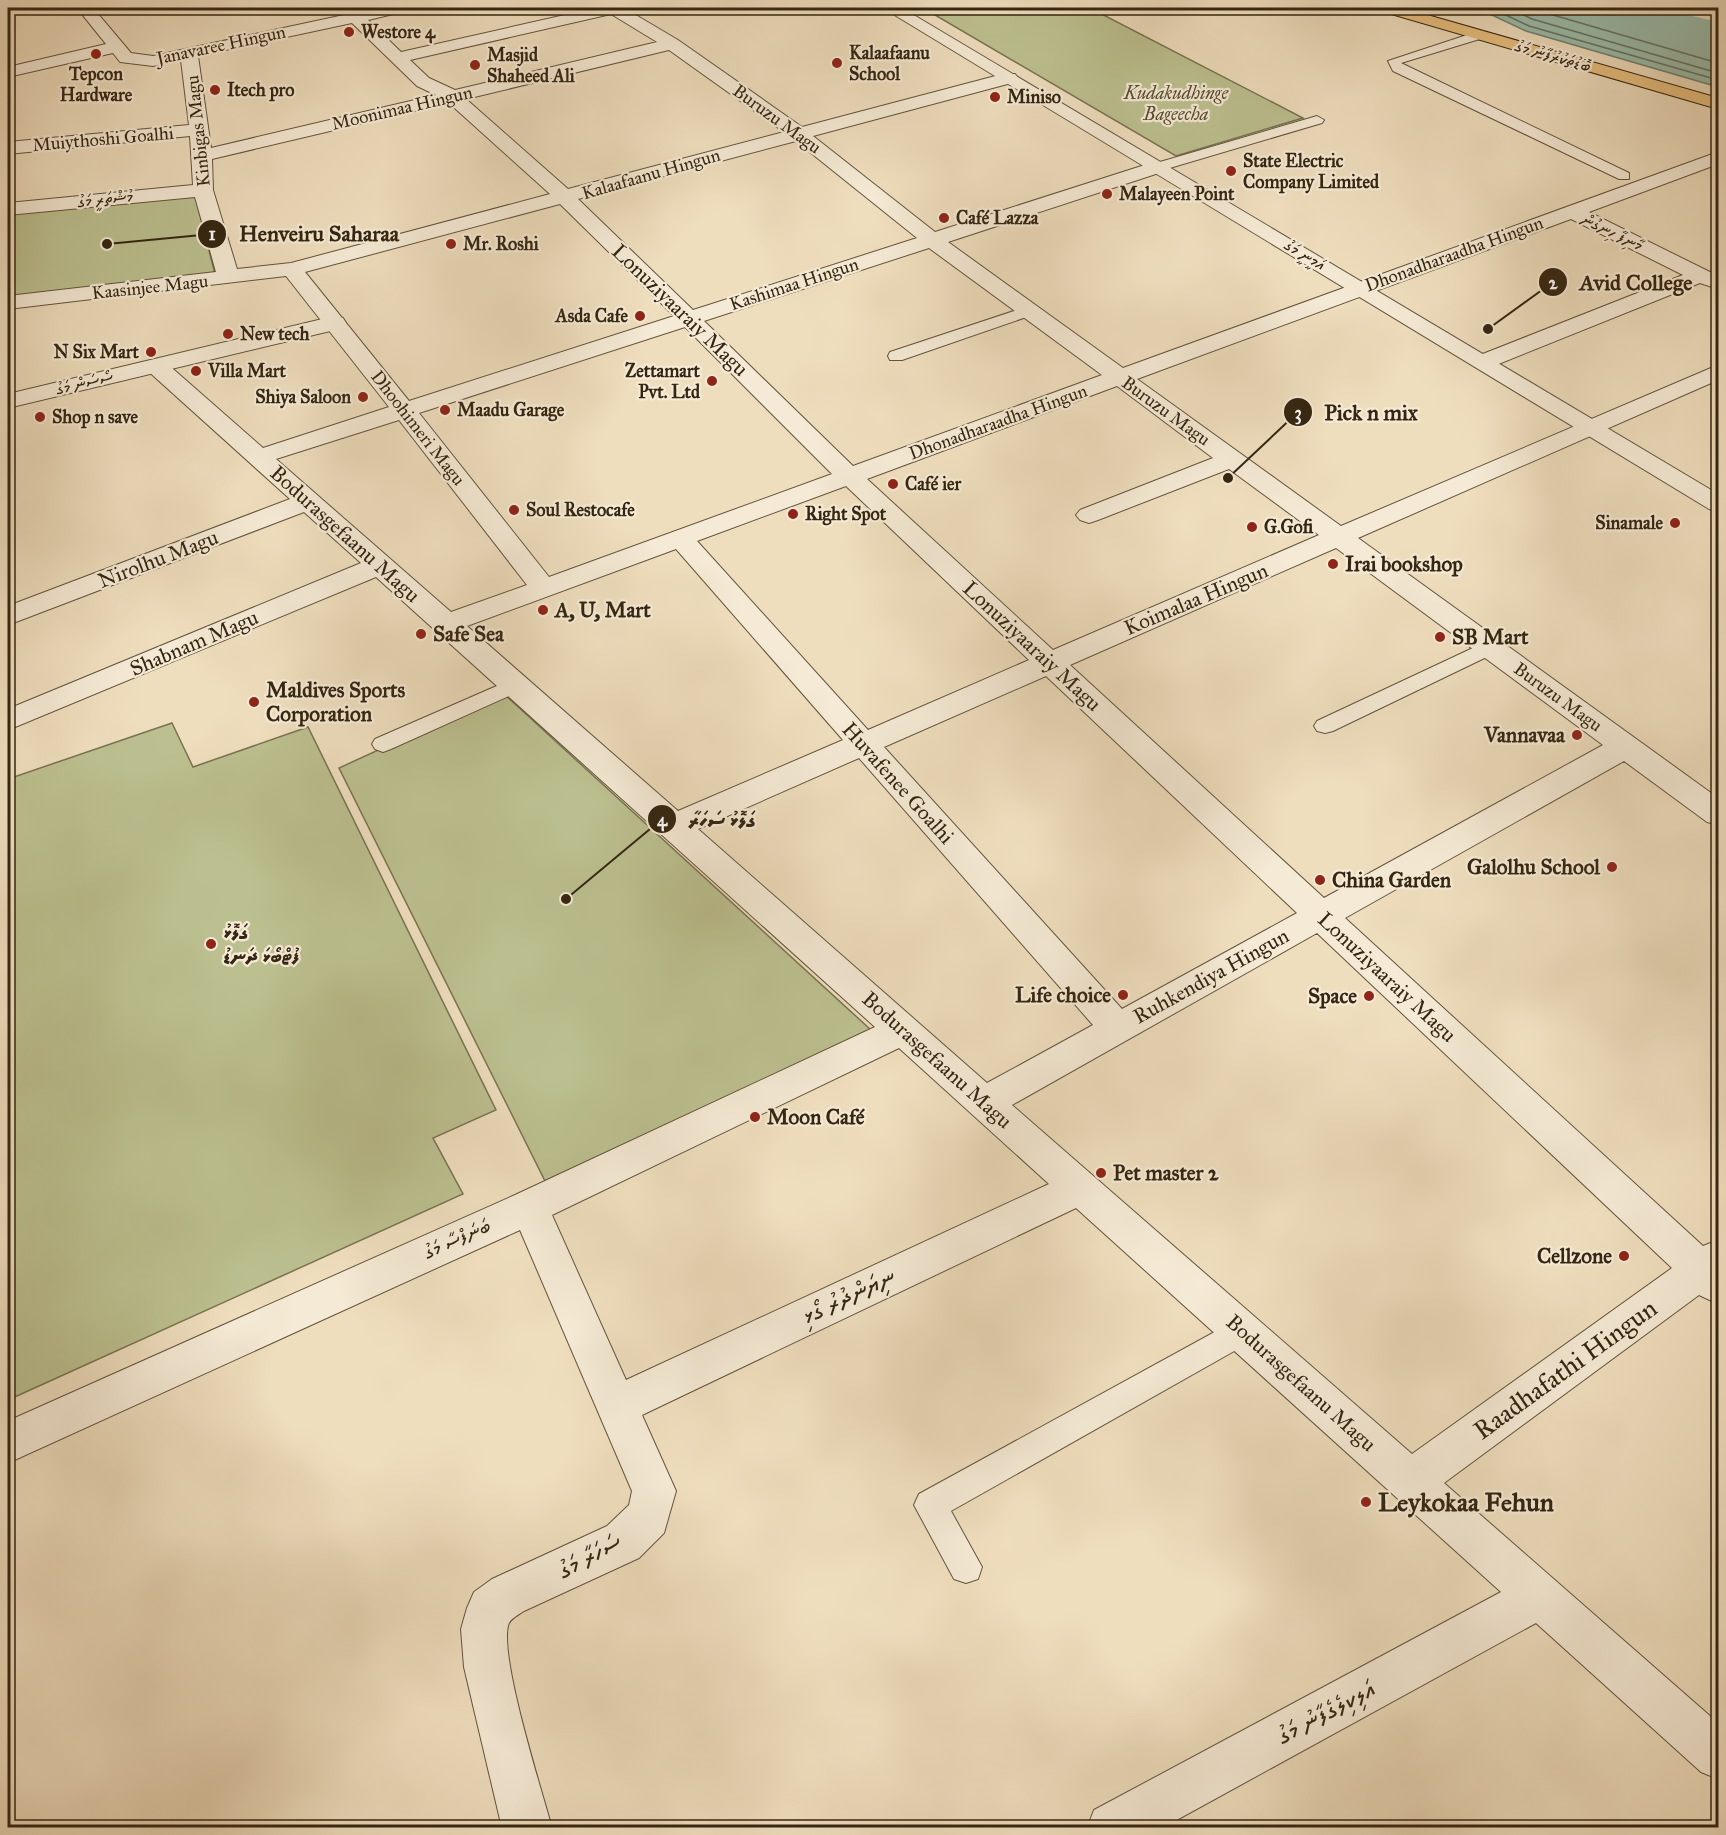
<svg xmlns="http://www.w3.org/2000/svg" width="1726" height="1835" font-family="'IM FELL Great Primer','Noto Sans Thaana',serif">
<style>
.green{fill:#bcc090;stroke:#787351;stroke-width:1.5}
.water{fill:#9abdad;stroke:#71816f;stroke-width:1.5}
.pier{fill:#efdebe}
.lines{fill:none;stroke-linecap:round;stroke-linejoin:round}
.shore{stroke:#677260;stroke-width:1.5}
.service-casing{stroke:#63543d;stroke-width:2}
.minor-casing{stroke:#63543d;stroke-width:2}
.tertiary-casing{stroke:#63543d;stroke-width:2}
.primary-casing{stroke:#342612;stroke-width:2}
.service{fill:#f5ead5;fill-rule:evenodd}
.minor{fill:#f5ead5;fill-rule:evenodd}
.tertiary{fill:#f5ead5;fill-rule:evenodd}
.primary{fill:#e8bf7f;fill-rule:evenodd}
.poi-dot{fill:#8f2418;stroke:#f5ead5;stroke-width:2}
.labels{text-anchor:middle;stroke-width:4.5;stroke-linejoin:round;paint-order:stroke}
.far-poi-label{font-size:18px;font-weight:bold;fill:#342612;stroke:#f5ead5;text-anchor:start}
.far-street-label{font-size:18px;fill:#342612;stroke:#f5ead5}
.far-park-label{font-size:18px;font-style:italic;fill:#564c32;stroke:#f5ead5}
.street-label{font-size:21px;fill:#342612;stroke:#f5ead5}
.poi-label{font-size:21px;font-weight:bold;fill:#342612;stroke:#f5ead5;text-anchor:start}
.near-street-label{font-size:26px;fill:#342612;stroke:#f5ead5}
.near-poi-label{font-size:26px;font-weight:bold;fill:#342612;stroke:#f5ead5;text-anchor:start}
.leader{fill:none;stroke:#342612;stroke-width:2}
.callout-dot{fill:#342612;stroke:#f5ead5;stroke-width:2}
.mark-label{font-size:18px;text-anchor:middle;font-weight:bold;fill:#fff}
.callout-label{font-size:22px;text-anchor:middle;font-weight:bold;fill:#342612;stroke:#f5ead5;stroke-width:4.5;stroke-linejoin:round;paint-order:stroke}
</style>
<rect width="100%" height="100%" fill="#efdebe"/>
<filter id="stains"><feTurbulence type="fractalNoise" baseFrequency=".00333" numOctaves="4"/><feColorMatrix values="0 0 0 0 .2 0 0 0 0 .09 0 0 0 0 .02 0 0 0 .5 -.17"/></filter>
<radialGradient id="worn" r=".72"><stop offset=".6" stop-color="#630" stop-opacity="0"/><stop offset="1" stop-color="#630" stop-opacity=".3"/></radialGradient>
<path class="green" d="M923 8H1090L1303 118 1176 156Z
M195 195 215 274 8 297V213Z
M503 693 871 1030 545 1181 339 768Z
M172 723 193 767 308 727 496 1110 433 1138 463 1194 8 1400V779Z"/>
<path class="water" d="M1477 8H1718V87L1526 31Z"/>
<path class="pier" d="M1658 8H1702L1718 11V22Z"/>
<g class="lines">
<path class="shore" d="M1491 8 1529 26 1718 80
M1509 8 1532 19 1718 73
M1529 8 1718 63"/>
<defs>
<path id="service" d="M1479 31 1483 32V38L1401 63 1629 173V179H1619L1393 71 1388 61Z
M1317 116 1324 120 1322 123 1163 170 1158 171 1151 167 1153 164Z
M1029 306 1035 308 1037 311 1035 314 902 360H890L888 356 890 352Z
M1490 640 1497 642 1500 647 1497 652 1333 731 1325 733 1317 731 1314 726 1317 721Z
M515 678 522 680 525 685 522 690 391 749 383 752 375 749 372 744 375 739Z
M1242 1317 1252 1321 1257 1331 1252 1341 951 1511 982 1567 978 1579 966 1583 954 1579 914 1505 919 1494Z"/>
<path id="minor" d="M77 8H93L131 53 153 56 344 15 338 8H355L359 12 379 8H408L406 11 368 20 401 52 596 8H624L678 40 802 127 1003 74H1015L1018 78 1015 82 813 136 935 232 1151 163H1165L1168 167 1165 171 948 242 1123 368 1718 152V164L1589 212 1718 276V286L1712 287 1700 283 1491 367H1475L1472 362 1475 357 1683 275 1571 219 1137 379 1341 526 1718 365V380L1358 538 1718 798V825L1707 822 1624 761 1345 918 1703 1246 1718 1240V1304L1699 1295 1444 1483 1718 1723V1779L1701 1772 1536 1623 1162 1828H1087L1094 1810 1501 1592 1076 1208 642 1415 676 1491 664 1533 639 1558 524 1611C518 1615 509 1619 508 1626 500 1659 541 1788 552 1828H502L464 1667 461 1629 467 1608 474 1592 492 1579 607 1526 629 1505 632 1491 520 1230 8 1463V1421L515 1195 875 1027 376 577 8 730V709L361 563 304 512 8 625V606L290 499 148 371 145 366 148 361H164L263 448 389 407 286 276 8 309V296L216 272 195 197 8 215V203L193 185 190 136 8 154V142L189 125 181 60 153 66 120 62 113 53 8 77V67L106 44ZM611 14 657 42 455 90 429 78 410 60ZM352 23 417 86 436 95 211 148 198 56ZM669 50 784 132 568 189 466 99ZM449 103 550 194 291 263 237 269 213 190 212 159ZM796 141 917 238 693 310 578 199ZM560 204 674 316 409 401 305 272ZM929 248 1102 375 853 466 704 321ZM685 327 832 474 549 577 419 413ZM1117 386 1213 458 1080 510 1076 515 1080 520 1089 523 1098 520 1229 469 1319 535 1053 650 867 479ZM399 420 527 585 451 612 276 459ZM846 486 1029 660 868 730 697 541ZM1336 548 1603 745 1324 898 1070 665ZM676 549 843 740 678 811 467 626ZM1046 676 1297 913 1122 1009 884 747ZM859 758 1093 1025 987 1083 698 829ZM1317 933 1672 1268 1412 1454 1012 1105ZM899 1048 1049 1184 626 1380 552 1215Z"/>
<path id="tertiary" d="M883 8H902L1718 494V512L1709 509Z
M335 316 343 318 346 323 343 328 8 408V394Z"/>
<path id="primary" d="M1379 8H1403L1718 98V109L1381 11Z"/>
</defs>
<use href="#service" class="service-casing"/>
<use href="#minor" class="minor-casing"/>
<use href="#tertiary" class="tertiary-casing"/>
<use href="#primary" class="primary-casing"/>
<use href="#service" class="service"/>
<use href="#minor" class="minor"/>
<use href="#tertiary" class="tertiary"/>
<use href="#primary" class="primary"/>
</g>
<g class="poi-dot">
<circle cx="349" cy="32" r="6"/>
<circle cx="96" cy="54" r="6"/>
<circle cx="837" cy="63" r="6"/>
<circle cx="475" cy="65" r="6"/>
<circle cx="215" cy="90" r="6"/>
<circle cx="995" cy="97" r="6"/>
<circle cx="1231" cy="171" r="6"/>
<circle cx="1107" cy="194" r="6"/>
<circle cx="944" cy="218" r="6"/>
<circle cx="451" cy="244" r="6"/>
<circle cx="640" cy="316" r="6"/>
<circle cx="228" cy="334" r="6"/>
<circle cx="151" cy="352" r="6"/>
<circle cx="196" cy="371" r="6"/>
<circle cx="712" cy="381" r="6"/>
<circle cx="363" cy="397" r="6"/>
<circle cx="445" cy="410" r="6"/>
<circle cx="40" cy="417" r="6"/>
<circle cx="893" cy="484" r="6"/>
<circle cx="514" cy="510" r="6"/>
<circle cx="793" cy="514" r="6"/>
<circle cx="1675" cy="523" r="6"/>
<circle cx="1252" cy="527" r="6"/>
<circle cx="1333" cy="564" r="6"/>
<circle cx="543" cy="610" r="6"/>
<circle cx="421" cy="634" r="6"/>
<circle cx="1440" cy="637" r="6"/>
<circle cx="254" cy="702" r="6"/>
<circle cx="1577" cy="735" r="6"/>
<circle cx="1612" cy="867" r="6"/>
<circle cx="1320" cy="880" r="6"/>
<circle cx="211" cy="944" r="6"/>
<circle cx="1123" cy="995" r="6"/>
<circle cx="1369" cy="996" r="6"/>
<circle cx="755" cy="1117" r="6"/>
<circle cx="1101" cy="1173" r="6"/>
<circle cx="1624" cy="1256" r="6"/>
<circle cx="1366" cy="1502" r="6"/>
</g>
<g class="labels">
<g class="far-poi-label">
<text x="361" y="38">Westore 4</text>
<text x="849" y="59">Kalaafaanu<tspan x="849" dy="21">School</tspan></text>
<text x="487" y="61">Masjid<tspan x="487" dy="21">Shaheed Ali</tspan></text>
<text x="96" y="80" text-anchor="middle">Tepcon<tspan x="96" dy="21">Hardware</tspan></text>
<text x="227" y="96">Itech pro</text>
<text x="1007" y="103">Miniso</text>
<text x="1243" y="167">State Electric<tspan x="1243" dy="21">Company Limited</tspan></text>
<text x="1119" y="200">Malayeen Point</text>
<text x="956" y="224">Café Lazza</text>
<text x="463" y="250">Mr. Roshi</text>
<text x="628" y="322" text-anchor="end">Asda Cafe</text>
<text x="240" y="340">New tech</text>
<text x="139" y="358" text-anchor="end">N Six Mart</text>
<text x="208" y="377">Villa Mart</text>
<text x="700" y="377" text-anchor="end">Zettamart<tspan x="700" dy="21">Pvt. Ltd</tspan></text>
<text x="351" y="403" text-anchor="end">Shiya Saloon</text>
<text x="457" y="416">Maadu Garage</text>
<text x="52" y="423">Shop n save</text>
<text x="905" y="490">Café ier</text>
<text x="526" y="516">Soul Restocafe</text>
<text x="805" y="520">Right Spot</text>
<text x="1663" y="529" text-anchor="end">Sinamale</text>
<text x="1264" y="533">G.Gofi</text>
</g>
<g class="far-street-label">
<text transform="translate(221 45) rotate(-12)" y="6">Janavaree Hingun</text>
<text transform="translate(1553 56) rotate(16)" y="6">ބޮޑުތަކުރުފާނު މަގު</text>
<text transform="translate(402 108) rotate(-13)" y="6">Moonimaa Hingun</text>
<text transform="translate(777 119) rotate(36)" y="6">Buruzu Magu</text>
<text transform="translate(198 131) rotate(-96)" y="6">Kinbigas Magu</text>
<text transform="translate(103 139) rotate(-5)" y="6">Muiythoshi Goalhi</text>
<text transform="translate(651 174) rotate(-16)" y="6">Kalaafaanu Hingun</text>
<text transform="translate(105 199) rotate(-6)" y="6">މުޝްތަރީ މަގު</text>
<text transform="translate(1612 232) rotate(26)" y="6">މާނިފާ ހިނގުން</text>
<text transform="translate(1454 254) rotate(-20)" y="6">Dhonadharaadha Hingun</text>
<text transform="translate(1305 255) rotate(31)" y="6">އަމީނީ މަގު</text>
<text transform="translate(794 284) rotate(-18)" y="6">Kashimaa Hingun</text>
<text transform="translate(150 287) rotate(-6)" y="6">Kaasinjee Magu</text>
<text transform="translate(84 383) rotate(-13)" y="6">ސޯސަން މަގު</text>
<text transform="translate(1166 411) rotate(36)" y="6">Buruzu Magu</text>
<text transform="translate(998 422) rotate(-20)" y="6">Dhonadharaadha Hingun</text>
<text transform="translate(418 428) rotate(52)" y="6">Dhoohimeri Magu</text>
<text transform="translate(1558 697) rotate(36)" y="6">Buruzu Magu</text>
</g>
<g class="far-park-label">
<text x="1176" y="99">Kudakudhinge<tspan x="1176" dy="21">Bageecha</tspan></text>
</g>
<g class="street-label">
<text transform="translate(680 310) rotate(44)" y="7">Lonuziyaaraiy Magu</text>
<text transform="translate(345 534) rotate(42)" y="7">Bodurasgefaanu Magu</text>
<text transform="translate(158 559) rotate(-21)" y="7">Nirolhu Magu</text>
<text transform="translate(1196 599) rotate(-23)" y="7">Koimalaa Hingun</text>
<text transform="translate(194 643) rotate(-23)" y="7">Shabnam Magu</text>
<text transform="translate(1032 646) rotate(43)" y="7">Lonuziyaaraiy Magu</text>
<text transform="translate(898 783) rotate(48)" y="7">Huvafenee Goalhi</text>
<text transform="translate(1211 976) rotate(-29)" y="7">Ruhkendiya Hingun</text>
<text transform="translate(1387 977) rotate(43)" y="7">Lonuziyaaraiy Magu</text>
<text transform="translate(937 1060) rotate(42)" y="7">Bodurasgefaanu Magu</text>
<text transform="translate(457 1239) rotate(-24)" y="7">ބަނަފްސާ މަގު</text>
<text transform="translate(1301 1383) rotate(42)" y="7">Bodurasgefaanu Magu</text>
</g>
<g class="poi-label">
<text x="1345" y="571">Irai bookshop</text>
<text x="555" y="617">A, U, Mart</text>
<text x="433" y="641">Safe Sea</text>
<text x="1452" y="644">SB Mart</text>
<text x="266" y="697">Maldives Sports<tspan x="266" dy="24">Corporation</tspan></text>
<text x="1565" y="742" text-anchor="end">Vannavaa</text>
<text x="1600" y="874" text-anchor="end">Galolhu School</text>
<text x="1332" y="887">China Garden</text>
<text x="223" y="939">ގަލޮޅު<tspan x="223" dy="24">ފުޓްބޯޅަ ދަނޑު</tspan></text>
<text x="1111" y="1002" text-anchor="end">Life choice</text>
<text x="1357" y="1003" text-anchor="end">Space</text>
<text x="767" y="1124">Moon Café</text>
<text x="1113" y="1180">Pet master 2</text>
<text x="1612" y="1263" text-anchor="end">Cellzone</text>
</g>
<g class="near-street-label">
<text transform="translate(848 1296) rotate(-25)" y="9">ނިޔަންދުރު ގޯޅި</text>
<text transform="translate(1565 1369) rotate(-36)" y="9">Raadhafathi Hingun</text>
<text transform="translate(589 1556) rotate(-28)" y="9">ސަހަރާ މަގު</text>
<text transform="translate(1326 1712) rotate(-28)" y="9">އަލިކިލެގެފާނު މަގު</text>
</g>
<g class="near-poi-label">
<text x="1378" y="1511">Leykokaa Fehun</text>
</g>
</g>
<path class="leader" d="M107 244L212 234M1488 329L1553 282M1228 478L1298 412M566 899L662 819"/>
<g class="callout-dot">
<circle cx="107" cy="244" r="6"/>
<circle cx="1488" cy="329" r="6"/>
<circle cx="1228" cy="478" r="6"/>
<circle cx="566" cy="899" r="6"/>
<circle cx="212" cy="234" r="15"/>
<circle cx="1553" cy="282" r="15"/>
<circle cx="1298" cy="412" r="15"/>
<circle cx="662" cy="819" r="15"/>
</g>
<g class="mark-label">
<text x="212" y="240">1</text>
<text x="1553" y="289">2</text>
<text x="1298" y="419">3</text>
<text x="662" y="826">4</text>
</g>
<g class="callout-label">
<text x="319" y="241">Henveiru Saharaa</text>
<text x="1636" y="290">Avid College</text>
<text x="1371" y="420">Pick n mix</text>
<text x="722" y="827">ގަލޮޅު ސަހަރާ</text>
</g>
<rect width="1726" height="1835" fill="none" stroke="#efdebe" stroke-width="30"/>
<rect x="9" y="9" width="1708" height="1817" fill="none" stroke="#342612" stroke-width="3"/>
<rect x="15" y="15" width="1696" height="1805" fill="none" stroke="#342612" stroke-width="1.5"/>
<rect width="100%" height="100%" filter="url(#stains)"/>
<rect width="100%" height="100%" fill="url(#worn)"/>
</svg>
